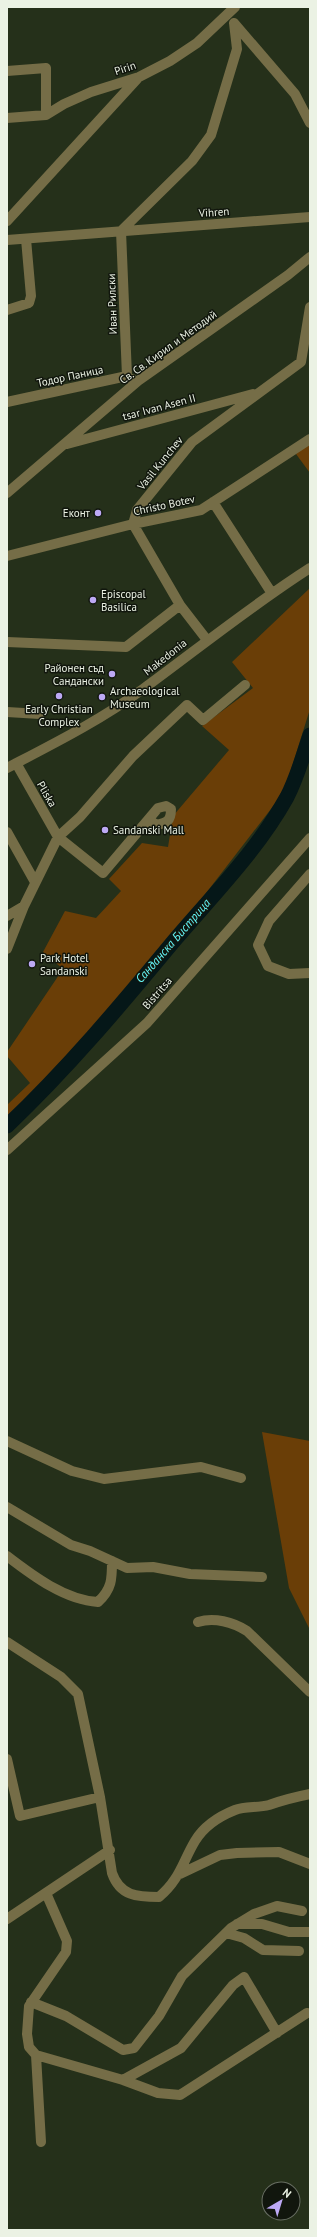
<svg xmlns="http://www.w3.org/2000/svg" width="317" height="2237" font-family="'PT Sans',sans-serif">
<style>
.green{fill:#6a3e07}
.lines{fill:none;stroke-linecap:round;stroke-linejoin:round}
.river{stroke:#051718;stroke-width:15}
.minor{stroke:#756d47;stroke-width:10}
.poi-dot{fill:#bda9f5;stroke:#11160d;stroke-width:1.5}
.labels{text-anchor:middle;stroke-width:3;stroke-linejoin:round;paint-order:stroke}
.street-label{font-size:11px;fill:#ebf2e4;stroke:#11160d}
.poi-label{font-size:11px;fill:#ebf2e4;stroke:#11160d;text-anchor:start}
.water-label{font-size:12px;font-style:italic;fill:#64f6f8;stroke:#11160d}
</style>
<rect width="100%" height="100%" fill="#25301a"/>
<path class="green" d="M310 442V473L296 454Z
M310 588V709L284 792 159 954 38 1091 7 1120V1105L30 1083 7 1056V1052L63 969 43 952 65 911 96 918 121 891 109 879 142 843 168 847 173 816 229 750 202 726 253 688 232 662Z
M262 1432 310 1441V1630L289 1588Z"/>
<g class="lines">
<path class="river" d="M7 1126C67 1069 120 1006 173 942 212 896 257 851 287 797 297 778 303 756 310 735"/>
<path class="minor" d="M234 23 295 94 310 123
M7 71 46 68V115
M7 118 46 115 64 104 91 92 139 77 170 61 197 43 235 7
M7 221 137 79
M121 231 192 161 211 135 237 49 234 23
M121 231 127 376
M7 240 310 217
M7 310 29 303 31 296 26 239
M7 402 127 376 132 379
M67 444 253 394
M7 493 138 381 288 275 310 257
M213 502 271 592
M7 556 133 524 201 510 310 439
M207 640 180 605 133 524 137 510 192 442 301 362 310 307
M7 642 126 647 180 605
M7 712 40 714
M16 763 58 837 103 873 158 808 166 806 171 809C171 821 167 823 156 825L149 819
M7 768C53 744 101 720 143 689 199 648 252 605 310 568
M7 832 35 882
M310 874 269 921 258 945 268 966 289 974 310 973
M7 916 24 906
M7 949 24 906 58 837 80 817 133 756 187 705 203 720 245 685
M7 1150 147 1023 310 838
M7 1441 72 1471 104 1479 201 1467 241 1478
M7 1507 71 1545 90 1551 127 1568 153 1567 190 1574 262 1577
M7 1556C33 1576 65 1600 98 1602 112 1589 112 1579 112 1561
M198 1622C214 1617 233 1622 247 1631L310 1692
M7 1642 61 1677 78 1694 100 1797 112 1873C120 1896 137 1897 159 1897 180 1879 182 1863 195 1841 204 1826 220 1816 235 1810 245 1806 258 1808 269 1805 283 1800 295 1797 310 1794
M7 1759 20 1816 100 1797
M180 1874 220 1855 237 1853 279 1852 310 1864
M46 1893 67 1941 66 1952 29 2006 27 2034 29 2047 36 2055 123 2080 158 2093 180 2095 307 2013
M7 1919 110 1850
M237 1924H262L289 1932H310
M226 1933 244 1938 263 1950 299 1951
M31 2002 66 2016 123 2050 134 2048 159 2016 182 1976 231 1928 254 1914 277 1906 302 1911
M36 2055 41 2142
M123 2080 181 2048 233 1985 244 1977 277 2033"/>
</g>
<g class="poi-dot">
<circle cx="98" cy="513" r="4"/>
<circle cx="93" cy="600" r="4"/>
<circle cx="112" cy="674" r="4"/>
<circle cx="59" cy="696" r="4"/>
<circle cx="102" cy="697" r="4"/>
<circle cx="105" cy="830" r="4"/>
<circle cx="32" cy="964" r="4"/>
</g>
<g class="labels">
<g class="street-label">
<text transform="translate(125 68) rotate(-19)" y="4">Pirin</text>
<text transform="translate(214 212) rotate(-4)" y="4">Vihren</text>
<text transform="translate(112 304) rotate(-92)" y="4">Иван Рилски</text>
<text transform="translate(168 347) rotate(-36)" y="4">Св. Св. Кирил и Методий</text>
<text transform="translate(70 376) rotate(-12)" y="4">Тодор Паница</text>
<text transform="translate(159 407) rotate(-15)" y="4">tsar Ivan Asen II</text>
<text transform="translate(160 463) rotate(-51)" y="4">Vasil Kunchev</text>
<text transform="translate(164 505) rotate(-12)" y="4">Christo Botev</text>
<text transform="translate(165 657) rotate(-38)" y="4">Makedonia</text>
<text transform="translate(47 794) rotate(60)" y="4">Pliska</text>
<text transform="translate(157 993) rotate(-49)" y="4">Bistritsa</text>
</g>
<g class="poi-label">
<text x="90" y="517" text-anchor="end">Еконт</text>
<text x="101" y="598">Еpiscopal<tspan x="101" dy="13">Basilica</tspan></text>
<text x="104" y="672" text-anchor="end">Районен съд<tspan x="104" dy="13">Сандански</tspan></text>
<text x="110" y="695">Archaeological<tspan x="110" dy="13">Museum</tspan></text>
<text x="59" y="713" text-anchor="middle">Early Christian<tspan x="59" dy="13">Complex</tspan></text>
<text x="113" y="834">Sandanski Mall</text>
<text x="40" y="962">Park Hotel<tspan x="40" dy="13">Sandanski</tspan></text>
</g>
<g class="water-label">
<text transform="translate(173 941) rotate(-49)" y="4">Санданска Бистрица</text>
</g>
</g>
<rect width="317" height="2237" fill="none" stroke="#ebf2e4" stroke-width="16"/>
<g transform="translate(281 2201) rotate(38)"><circle r="19" fill="#11160d" stroke="#686e63"/>
<path d="M0-3L7 15L0 10L-7 15Z" fill="#bda9f5"/>
<text y="-6" font-size="11" font-weight="bold" text-anchor="middle" fill="#ebf2e4">N</text>
</g>
</svg>
